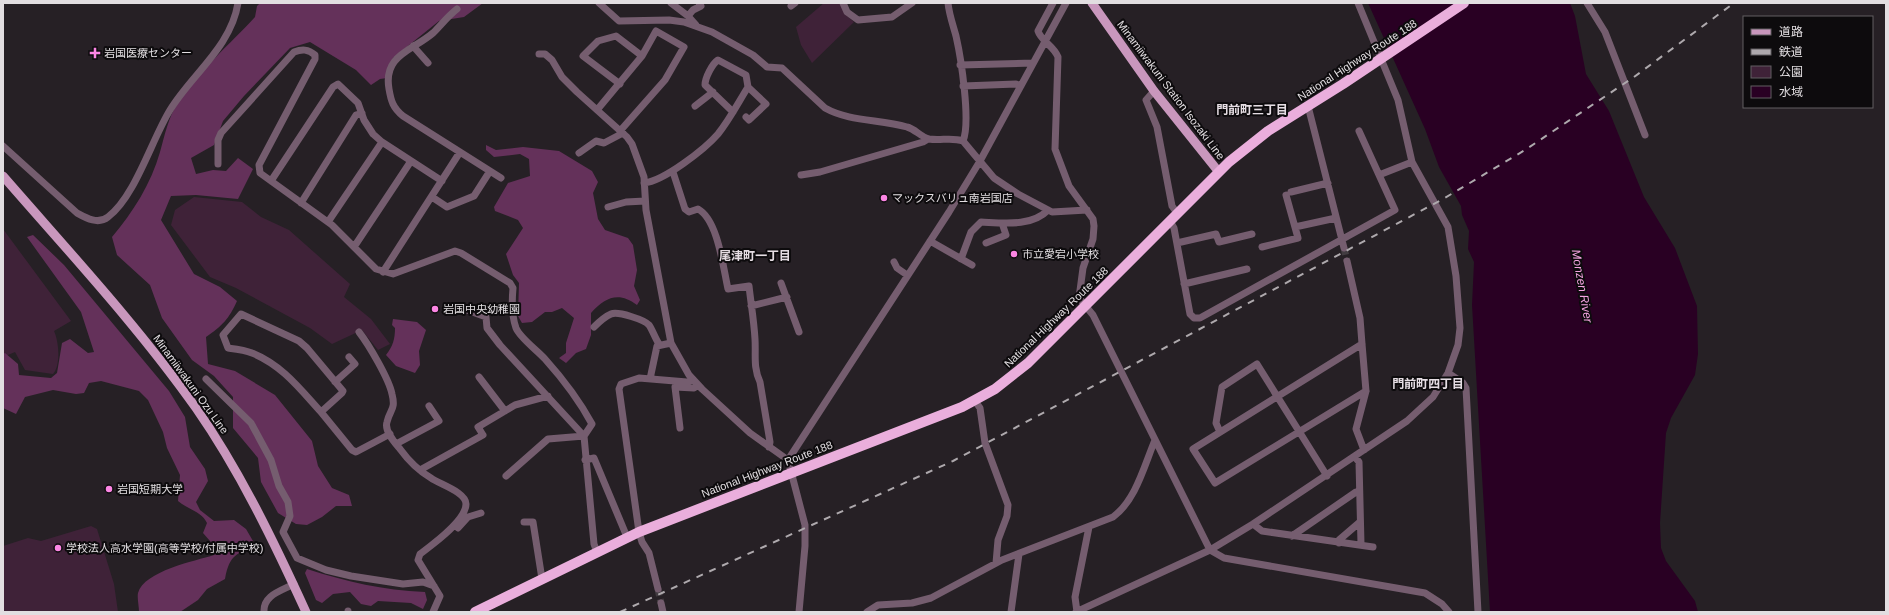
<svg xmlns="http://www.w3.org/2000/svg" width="1889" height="615" font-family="Helvetica,'Noto Sans JP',sans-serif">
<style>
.green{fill:#3f2238}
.forest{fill:#64315a}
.water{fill:#290023}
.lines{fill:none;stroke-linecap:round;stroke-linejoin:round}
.minor-tunnel{stroke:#423c41;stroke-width:7;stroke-dasharray:7 3.5;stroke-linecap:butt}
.minor{stroke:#755d6f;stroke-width:7}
.major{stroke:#c997bd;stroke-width:9}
.highway{stroke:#eaaedc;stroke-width:10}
.rail{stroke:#aea9ad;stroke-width:2;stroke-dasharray:7 7;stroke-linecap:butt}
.poi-dot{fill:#fc86e4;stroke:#0d0b0d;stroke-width:1.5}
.labels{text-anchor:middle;stroke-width:4;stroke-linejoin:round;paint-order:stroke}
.poi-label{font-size:11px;fill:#e2dee1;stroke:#0d0b0d;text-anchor:start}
.street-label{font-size:11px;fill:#e2dee1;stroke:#0d0b0d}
.neighbourhood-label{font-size:12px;font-weight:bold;fill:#e5dde3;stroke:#0d0b0d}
.water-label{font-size:12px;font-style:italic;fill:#f3a3e0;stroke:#0d0b0d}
</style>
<rect width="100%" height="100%" fill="#262025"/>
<path class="green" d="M824 3H841L847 16 854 22 812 63 801 45 796 27Z
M194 197 242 202 261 217 289 230 350 284 344 297 371 319 390 344 378 350 362 330 332 344 310 328 236 288 210 277 171 225 175 210Z
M3 229 71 321 54 331C59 342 61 365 53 374L25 370 15 352 3 357Z
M91 526 97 529 114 584 118 612H3V546L28 538 41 541Z"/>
<path class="forest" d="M260 3H483L464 17 439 21 393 58 387 78 380 79 371 85 356 70 310 42 290 48 244 96 223 121 214 145 191 158 196 174 213 170 226 171 238 158 253 169 238 199 196 195 171 196 161 220 194 274 220 287 237 301C229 319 222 326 206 337L208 364 235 371 275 395 312 441 318 466 332 488 349 495 352 506H336L322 517 307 525 296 524 278 513 261 482 258 458 233 428V397L214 376 192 360 162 318 150 285 117 255 112 237C133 212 151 184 160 152 165 135 168 117 179 101 198 72 231 43 255 17L257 6Z
M486 145 496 150 523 147 559 151 592 171 598 182 593 193 598 219 605 230 628 238 633 245 637 270 634 286 640 300 637 305C619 291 605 297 591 313V335L586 349 576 353 566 363 559 358 566 353V343L574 318 562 308 552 312H545L532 322 522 323 518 316 519 283 513 275 506 254 523 228 518 220 495 211 494 207 508 183 530 176 529 159 520 154 494 157 486 150Z
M33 235 64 265 169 391 185 417 190 447 205 469 208 481 196 502 200 510 214 521 234 520 246 529 253 541C237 558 230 552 225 579L207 589 198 600 180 612H139C139 606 137 598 138 593 144 571 195 561 214 555L217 549 203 533 207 523C202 512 189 510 178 501L180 475 167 448 163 432 148 400 139 391 101 381 89 383 84 393 76 394 53 390 25 397 16 414 3 408V354L5 353 18 364 19 375 51 378 57 373 62 343 70 339 88 353 94 352 81 312 27 237Z
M393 319 417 322 426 330 419 351 420 365 415 373 396 366 386 355C393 346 395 339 395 328L392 325Z
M307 569C348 582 382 590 425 592L427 600 423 609 411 603 378 601 371 606 361 604 350 592 333 594 322 603 316 600 305 573Z"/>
<path class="water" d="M1368 3H1570L1575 16 1586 74 1609 111 1644 197 1675 248 1697 306 1698 354 1695 375 1671 418 1666 433 1660 523 1661 548 1666 561 1695 601 1698 612H1490L1472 305 1474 262 1468 249 1469 231 1462 215 1461 206 1439 167 1425 129Z"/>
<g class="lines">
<path class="minor-tunnel" d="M1344 248 1347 261
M658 589 661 603"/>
<path class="minor" d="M599 3 619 21 669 20 684 22 712 32 753 55 767 67 782 68 825 108C850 122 880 119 907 127 915 129 921 137 929 139 940 141 952 137 963 141L994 178 1018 194 1052 212 1087 210
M671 3 688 16 696 25
M843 3 847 12 858 20 892 17 912 3
M948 3C949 14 953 25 956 36 961 58 971 122 963 141
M1053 3 1038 31C1041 41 1054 46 1058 57L1055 149 1069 186 1093 219 1094 226 1093 239 1083 268 1079 298 1093 315 1210 550 1224 558 1425 593 1442 604 1449 612
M1587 3 1605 32 1645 135
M791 6 795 3
M457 9C448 16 441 25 433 33 412 51 383 55 389 89 391 101 393 108 403 116L501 178
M688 16 693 10 701 6 699 3
M413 46 428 63
M539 54H545L552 60 562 77 577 92 627 137 632 144 644 177 646 210 671 343 689 375 702 389 750 433 788 460
M960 65 1033 63
M620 84 583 56 598 41 616 36 642 56
M963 86 1016 84 1021 86
M1154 91 1146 100 1157 127 1172 206 1177 213
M695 106 713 92
M1308 106 1344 248
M597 110 642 56 656 31 684 47 665 80 620 131
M733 112 705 85C705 78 712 64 718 60L746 75 748 87
M3 146 77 213C86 218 98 225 108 217 135 197 152 139 170 110 192 74 231 47 238 3
M579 153 596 141 604 143 623 133
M218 164V140L221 133 294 52C302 49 308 49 315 55V59L259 165 260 173 332 225 376 269 393 274 455 251 461 253 510 283 513 288C512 299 512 317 516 328 520 338 537 350 545 359 563 379 579 400 592 424L584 436 548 439 506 476
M673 172 685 209 689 212 698 209C718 220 723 267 728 289L749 286C751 304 754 321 755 339 756 355 753 367 760 382L770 442 769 447
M801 175 820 172 923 142 928 139
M1379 175 1412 162
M271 181 333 87 338 84 358 103 364 120 373 134 382 142 442 181
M644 183C664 181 705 149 718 134 730 119 738 103 748 87L766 104 749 120 746 117
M1291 192 1328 183
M432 197 447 207 474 196 490 171
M301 203 356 115 362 113
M608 207 626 202 645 201
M1170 221 1174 228 1190 314 1194 318H1200L1395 210 1359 131
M328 222 382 142
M1295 227 1336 218
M930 241 972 265
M986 243 1006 235 1002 223
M1177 243 1216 234 1219 242 1252 234
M354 247 411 161
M1262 247 1298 238 1286 195
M961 259 971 232 981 222C1003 223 1032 227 1048 210
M1347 261 1360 318 1362 344 1366 391 1356 429 1364 450
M894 262 897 268 907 275
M383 272 460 152
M781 283 799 332
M1184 284 1247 269
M751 306 787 297
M459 307 486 317 487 328 500 345 584 436 594 544 597 552
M241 314 299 341 307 348 343 391 342 393 321 412C300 389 282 365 252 353 245 350 236 349 228 348L223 335Z
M594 327C599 322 604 317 611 314 618 311 645 320 649 325 653 331 655 338 659 344
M359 332C369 345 389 379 392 394 396 410 390 409 387 422 384 431 395 443 400 449 408 460 419 471 431 478 439 484 466 492 466 504 466 521 432 545 420 554L418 560 440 596 433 612
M1362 344 1193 449 1215 483 1366 391
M1448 373 1463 383 1466 388 1478 612
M479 377 505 411
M206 379 251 423 271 460 279 486 288 502 290 516 283 532 297 558 326 570 351 576 403 584 423 582 434 586
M650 379 657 346 671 343
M335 382 355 364 349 357
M975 401 980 408 985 443 1008 505 1007 516 998 540 996 563
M321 412 352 450 356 452 390 434
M680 428 675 387 694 388 698 385
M1220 432 1216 423 1222 387 1257 364 1327 476
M396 444 439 421 429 406
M1355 457 1359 462 1361 544
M585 460 594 458 627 537
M420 470 483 435 478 427 515 405 548 396
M524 522H533L542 579
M1253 524 1262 531 1373 547
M458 528 468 517 481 513
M1292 536 1356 492 1359 493
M1339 543V540L1360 522
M658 589 649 553 642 542 639 532 619 389 621 384 639 378 687 382 693 380
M661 603 663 612
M264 612C263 595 281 591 294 584
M348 612V611
M799 612 805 546V525L788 460 949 212 980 161 1066 3
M867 612 878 605 912 603 931 598 1002 560 1113 517C1136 500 1144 466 1155 440
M1011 612 1019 554
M1076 612 1210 550 1253 524 1407 421 1433 397 1448 373 1458 345 1460 328 1456 276 1448 227 1412 162 1398 100 1358 3
M1077 612 1075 597 1089 527"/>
<path class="major" d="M1092 3 1154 91 1218 171
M3 176C69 252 138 326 196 408 240 471 274 542 306 612"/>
<path class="highway" d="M475 612 639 532 962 407 995 389 1028 363 1229 162 1268 131 1343 84 1464 3"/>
<path class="rail" d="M620 612 953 461 1443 199 1525 150 1634 77 1734 3"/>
</g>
<g class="poi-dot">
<path d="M93 47h4v4h4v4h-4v4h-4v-4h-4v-4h4z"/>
<circle cx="884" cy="198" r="4"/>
<circle cx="1014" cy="254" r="4"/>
<circle cx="435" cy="309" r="4"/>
<circle cx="109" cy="489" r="4"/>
<circle cx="58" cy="548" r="4"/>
</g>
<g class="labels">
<g class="poi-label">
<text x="104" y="57">岩国医療センター</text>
<text x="892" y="202">マックスバリュ南岩国店</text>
<text x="1022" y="258">市立愛宕小学校</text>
<text x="443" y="313">岩国中央幼稚園</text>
<text x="117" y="493">岩国短期大学</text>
<text x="66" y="552">学校法人高水学園(高等学校/付属中学校)</text>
</g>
<g class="street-label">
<text transform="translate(1357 60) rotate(-33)" y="4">National Highway Route 188</text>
<text transform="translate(1171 90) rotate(53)" y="4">Minamiiwakuni Station Isozaki Line</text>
<text transform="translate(1056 317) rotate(-44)" y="4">National Highway Route 188</text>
<text transform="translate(191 384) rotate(54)" y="4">Minamiiwakuni Ozu Line</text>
<text transform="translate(767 469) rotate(-21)" y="4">National Highway Route 188</text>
</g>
<g class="neighbourhood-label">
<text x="1252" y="114">門前町三丁目</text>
<text x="755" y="260">尾津町一丁目</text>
<text x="1428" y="388">門前町四丁目</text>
</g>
<g class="water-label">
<text transform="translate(1582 286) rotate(80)" y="4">Monzen River</text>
</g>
</g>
<rect width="1889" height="615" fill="none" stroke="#e2dee1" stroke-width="8"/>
<rect x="1743" y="16" width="130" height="92" fill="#0d0b0d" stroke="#625f62"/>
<rect x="1751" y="29" width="20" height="6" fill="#c997bd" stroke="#625f62"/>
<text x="1779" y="36" font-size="12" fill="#e2dee1">道路</text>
<rect x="1751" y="49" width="20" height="6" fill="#aea9ad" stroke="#625f62"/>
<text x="1779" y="56" font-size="12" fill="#e2dee1">鉄道</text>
<rect x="1751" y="66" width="20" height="12" fill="#3f2238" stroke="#625f62"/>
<text x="1779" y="76" font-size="12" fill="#e2dee1">公園</text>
<rect x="1751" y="86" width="20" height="12" fill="#290023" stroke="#625f62"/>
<text x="1779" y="96" font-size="12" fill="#e2dee1">水域</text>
</svg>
